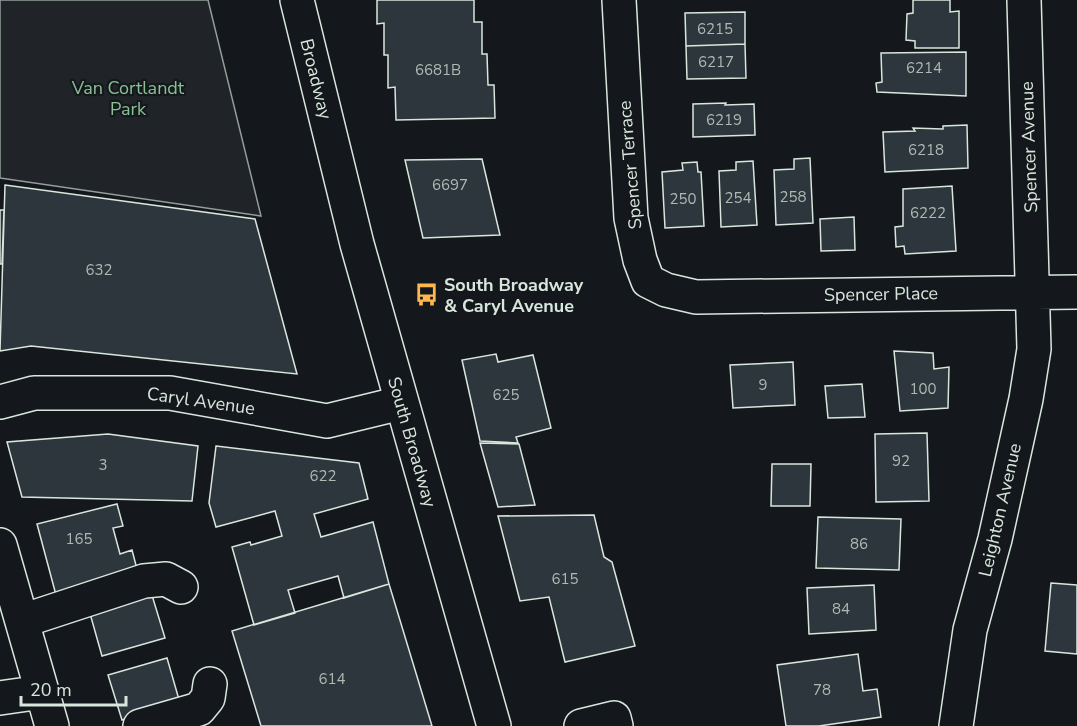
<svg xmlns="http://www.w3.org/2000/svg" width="1077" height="726" font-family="'Nunito Sans',sans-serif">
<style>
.green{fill:#202428;stroke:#939e99;stroke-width:1.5}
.building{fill:#2c363c;stroke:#d8e6dc;stroke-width:1.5}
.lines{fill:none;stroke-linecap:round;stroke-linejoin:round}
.minor-casing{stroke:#d8e6dc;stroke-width:36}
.major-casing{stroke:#d8e6dc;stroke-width:36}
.minor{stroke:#14181c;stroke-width:33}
.major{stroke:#14181c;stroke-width:33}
.labels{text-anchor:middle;stroke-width:4.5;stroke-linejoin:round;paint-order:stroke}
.number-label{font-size:15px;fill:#adbab4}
.street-label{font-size:18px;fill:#d8e6dc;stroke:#14181c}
.park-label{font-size:18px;fill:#8ac095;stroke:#14181c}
.poi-label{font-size:18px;font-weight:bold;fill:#d8e6dc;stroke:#14181c;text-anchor:start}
</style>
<rect width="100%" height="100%" fill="#14181c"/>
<path class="green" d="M0 0H208L261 216 0 178Z"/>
<path class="building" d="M377 0H474V22H482V54H487L488 85H494L495 118 396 120 395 87 388 88V55H384V23L377 24Z
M913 0H950V12L959 11V48H915V41L906 40 907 14 913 13Z
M745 12V44L686 46 685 13Z
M745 44 746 78 687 79 686 46Z
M966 52V96L877 92 876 83 882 82 881 53Z
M726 103 725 105 754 104 755 135 693 137V104Z
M967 125 968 168 885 172 883 132 915 131 913 128 943 129V126Z
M810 158 813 223 776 225 774 170 794 169V159Z
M482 159 500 235 423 238 405 160Z
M753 161 757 225 721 227 719 171 736 170V162Z
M697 162 698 172H701L704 226 665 228 662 172 683 170 682 163Z
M5 185 255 219 297 374 31 346 0 351Z
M952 186 956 251 905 254 904 246 896 247 895 227 903 226V189Z
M0 210H4L2 264H0Z
M854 217 855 250 821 251 820 219Z
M894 351 933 353 934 369 949 367 948 408 900 411Z
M496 354 498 362 533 355 551 428 516 437 518 443 480 441 462 360Z
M793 362 795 405 733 408 730 365Z
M862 384 865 417 828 418 825 386Z
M927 433 929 501 876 502 875 434Z
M108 434 198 446 192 501 22 497 7 442Z
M480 443 519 444 535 505 498 507Z
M216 446 359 463 368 499 314 514 321 537 373 522 389 584 344 598 338 576 288 590 295 613 254 625 232 547 250 542 251 545 282 536 275 511 216 527 209 503Z
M772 464H811L810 506H771Z
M117 504 123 526 113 528 120 554 132 550 138 573 56 595 37 524Z
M594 515 604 557 612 562 635 646 565 662 549 597 520 601 498 516Z
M818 517 901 519 899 570 816 568Z
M1051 583 1077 585V654L1045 651Z
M389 584 432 726H261L232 631Z
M874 585 876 630 809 634 807 588Z
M151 592 165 638 102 656 89 610Z
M858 654 863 691 877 689 881 717 819 726H786L777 665Z
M167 658 180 703 122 720 108 675Z"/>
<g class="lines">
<defs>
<path id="minor" d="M619 0 631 218 640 260 648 281 666 290 696 297 1077 292
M0 402 34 393H170L327 421 401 403
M0 545 52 726
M22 621 144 581 166 579 181 587
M0 698 42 692
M140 726 199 709 208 698 210 684
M581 726 614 718 616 726
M956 726 970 630 995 539 1026 399 1034 349 1024 0"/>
<path id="major" d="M297 0 357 244 494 726"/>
</defs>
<use href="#minor" class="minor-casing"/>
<use href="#major" class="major-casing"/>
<use href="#minor" class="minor"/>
<use href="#major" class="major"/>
</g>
<defs>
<symbol id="bus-bare" viewBox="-9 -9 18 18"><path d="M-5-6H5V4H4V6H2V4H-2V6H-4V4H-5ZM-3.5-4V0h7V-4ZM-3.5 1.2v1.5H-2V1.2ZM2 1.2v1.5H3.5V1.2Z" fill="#ffb74d" stroke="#14181c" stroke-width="2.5" paint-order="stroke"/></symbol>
</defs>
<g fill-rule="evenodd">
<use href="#bus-bare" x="410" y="278" width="33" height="33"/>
</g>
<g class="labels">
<g class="number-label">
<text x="715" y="34">6215</text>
<text x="716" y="67">6217</text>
<text x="924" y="73">6214</text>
<text x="438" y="75">6681B</text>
<text x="724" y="125">6219</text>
<text x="926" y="155">6218</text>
<text x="450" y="190">6697</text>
<text x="793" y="202">258</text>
<text x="738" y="203">254</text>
<text x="683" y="204">250</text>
<text x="928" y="218">6222</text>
<text x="99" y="275">632</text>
<text x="763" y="390">9</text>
<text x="923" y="394">100</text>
<text x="506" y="400">625</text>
<text x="901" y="466">92</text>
<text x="103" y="470">3</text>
<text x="323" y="481">622</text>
<text x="79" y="544">165</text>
<text x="859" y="549">86</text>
<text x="565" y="584">615</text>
<text x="841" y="614">84</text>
<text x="332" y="684">614</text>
<text x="822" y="695">78</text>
</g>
<g class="street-label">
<text transform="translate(316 79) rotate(76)" y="6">Broadway</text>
<text transform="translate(1029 147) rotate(-92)" y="6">Spencer Avenue</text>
<text transform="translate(630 165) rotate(-95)" y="6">Spencer Terrace</text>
<text transform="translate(881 294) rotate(-1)" y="6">Spencer Place</text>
<text transform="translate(201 401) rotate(8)" y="6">Caryl Avenue</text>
<text transform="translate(412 442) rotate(74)" y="6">South Broadway</text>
<text transform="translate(1000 510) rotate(-77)" y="6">Leighton Avenue</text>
</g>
<g class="park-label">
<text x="128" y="94">Van Cortlandt<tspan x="128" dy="21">Park</tspan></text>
</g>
<g class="poi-label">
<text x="444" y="291">South Broadway<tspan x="444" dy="21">&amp; Caryl Avenue</tspan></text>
</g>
</g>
<path d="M21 696v9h105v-9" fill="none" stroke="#d8e6dc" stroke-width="3"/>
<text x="30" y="696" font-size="18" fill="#d8e6dc" stroke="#14181c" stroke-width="4.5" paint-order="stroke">20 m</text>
</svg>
